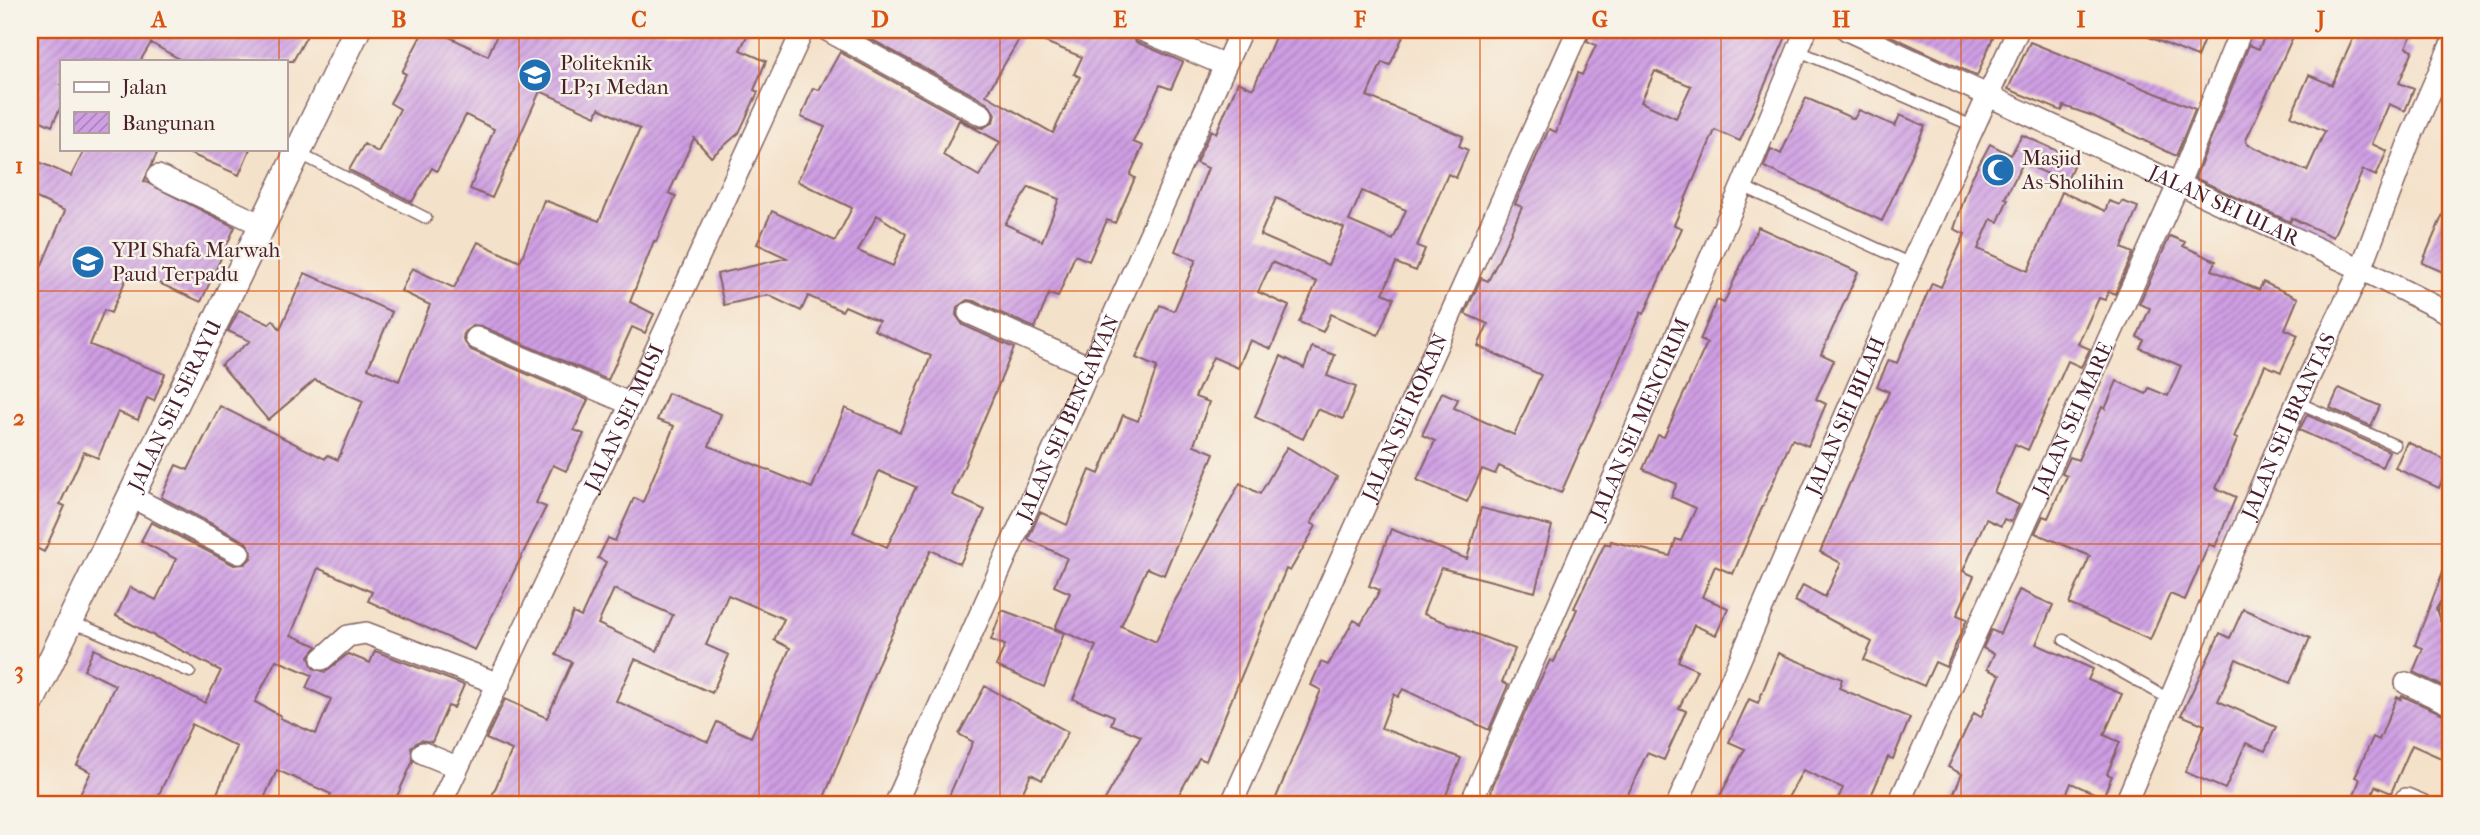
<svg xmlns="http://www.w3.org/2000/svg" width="2480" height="835" font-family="'IM FELL French Canon',serif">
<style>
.building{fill:url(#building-hatch);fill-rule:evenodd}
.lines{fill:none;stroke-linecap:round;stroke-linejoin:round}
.service-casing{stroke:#866362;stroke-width:13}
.minor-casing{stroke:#866362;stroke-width:24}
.tertiary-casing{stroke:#866362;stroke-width:29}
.service{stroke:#fff;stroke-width:10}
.minor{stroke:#fff;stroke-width:21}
.tertiary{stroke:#fff;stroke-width:26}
.grid{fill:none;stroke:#d8530f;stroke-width:2;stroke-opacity:0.55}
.labels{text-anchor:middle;stroke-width:5;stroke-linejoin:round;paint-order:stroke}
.poi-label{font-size:21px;fill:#4a1f2b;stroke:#f7f3e8;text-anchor:start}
.street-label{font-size:21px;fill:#4a1f2b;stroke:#f7f3e8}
.neatline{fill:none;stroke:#d8530f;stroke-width:2.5}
.grid-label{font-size:23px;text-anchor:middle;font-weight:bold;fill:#d8530f}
</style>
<defs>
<pattern id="building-hatch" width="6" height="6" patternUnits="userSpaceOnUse" patternTransform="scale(1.75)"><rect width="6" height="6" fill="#cf9fe4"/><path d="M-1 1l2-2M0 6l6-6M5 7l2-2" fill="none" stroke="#aa81b9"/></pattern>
</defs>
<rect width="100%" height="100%" fill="#f7f3e8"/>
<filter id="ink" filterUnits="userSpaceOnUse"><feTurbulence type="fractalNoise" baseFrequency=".0143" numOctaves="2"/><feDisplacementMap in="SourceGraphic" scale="14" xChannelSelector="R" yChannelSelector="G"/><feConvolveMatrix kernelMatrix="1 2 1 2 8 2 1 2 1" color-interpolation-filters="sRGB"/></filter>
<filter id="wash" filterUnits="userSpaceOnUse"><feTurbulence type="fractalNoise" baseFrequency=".00686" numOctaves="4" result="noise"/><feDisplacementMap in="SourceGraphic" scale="28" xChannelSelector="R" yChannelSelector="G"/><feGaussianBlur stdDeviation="1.57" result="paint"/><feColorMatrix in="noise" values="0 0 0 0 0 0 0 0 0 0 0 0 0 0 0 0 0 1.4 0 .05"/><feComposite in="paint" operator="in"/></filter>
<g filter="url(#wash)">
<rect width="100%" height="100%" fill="#f4e1c9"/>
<g id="blocks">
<path class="building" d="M30 30H310L293 61H183L151 43 140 61H61V106L52 126 30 116Z
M424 30H435L488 56 499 30H750L740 50 766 61 754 90 758 92 739 133 711 157 694 138 669 193 676 196 656 242 654 241 630 302 654 314 645 333 632 327 608 380 481 326 474 325 464 332 463 340 471 350 588 400 574 430 584 434 566 471 553 465 536 503 546 507 475 650 368 601 372 592 318 568 291 635 317 646 309 656 313 668 325 672 348 654 370 663 375 651 464 685 454 708 448 706 432 742 421 740 411 747 413 761 393 805H326L331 794 277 770 261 805H212L237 747 192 724 154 805H75L91 772 77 765 115 685 84 670 94 649 205 703 221 671 116 616 130 587 156 600 176 559 141 541 151 522 234 565 245 564 251 558 252 552 246 542 161 497 176 465 188 470 220 406 325 459 327 455 338 460 363 401 315 380 268 420 221 365 250 341 228 331 239 310 269 324 273 320 280 329 305 273 392 312 368 368 399 381 430 305 401 291 412 268 454 288 478 242 520 262 544 200 599 221 640 129 599 108 596 116 540 91 492 198 470 189 494 129 466 115 437 171 432 168 412 202 349 170 364 144 378 152 400 109 390 103 406 74 402 72ZM276 660 312 675 306 688 331 699 316 734 280 718 281 716 255 702Z
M854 30H1129L1136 42 1183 62 1171 89 1160 85 1133 142 1143 146 1130 175 1135 178 1115 223 1107 220 1089 261 1075 255 1058 297 1049 294 1035 328 974 301 967 300 957 307 956 315 963 325 1014 348 952 495 985 510 960 564 931 550 880 659 821 805H488L512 750 486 739 505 699 547 718 572 662 556 655 573 613 581 617 606 562 598 558 608 538 615 541 634 498 643 502 674 426 657 420 668 393 721 414 709 446 812 488 845 408 900 432 931 356 874 330 879 321 845 306 842 311 808 296 801 311 768 295 724 305 717 274 787 258 757 244 772 211 835 241 852 208 797 181 825 127 801 117 813 88 819 90 840 52 976 127 983 128 993 122 995 114 988 103ZM1023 33 1082 57 1074 74 1080 77 1053 133 986 95ZM959 120 1000 142 979 176 943 155ZM1029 187 1059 199 1042 241 1005 224ZM877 215 906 234 893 266 858 251ZM879 471 916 487 887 547 853 532ZM614 589 673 615 657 651 598 624ZM728 595 784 619 774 640 790 648 751 737 717 722 708 742 616 701 635 659 712 693 729 655 706 645Z
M1278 30H1406L1390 65 1382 62 1367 96 1463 136 1459 146 1468 150 1456 178 1448 174 1417 246 1425 249 1416 271 1396 263 1383 293 1394 298 1378 335 1331 314 1323 332 1299 322 1317 282 1272 262 1258 292 1289 306 1271 349 1250 340 1238 368 1213 357 1195 397 1209 402 1194 445 1214 453 1164 575 1147 568 1121 626 1156 642 1171 608 1240 483 1260 494 1287 447 1337 477 1311 523 1316 526 1290 571 1286 569 1206 761 1199 758 1173 805H1102L1141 736 1111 724 1114 716 1073 699 1096 646 1055 628 1070 593 1054 586 1067 558 1028 539 1040 512 1067 525 1090 470 1099 474 1123 415 1138 421 1157 367 1136 358 1160 305 1174 311 1196 260 1175 251 1208 168 1196 163 1211 130 1216 133 1238 82 1253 89ZM1362 191 1406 210 1393 240 1349 221ZM1276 198 1344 228 1328 265 1260 235Z
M1591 30H1789L1740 141 1715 130 1674 225 1682 228 1644 314 1641 312 1561 493 1499 466 1495 474 1482 469 1467 502 1417 480 1435 441 1422 435 1442 392 1458 399 1454 408 1514 435 1541 375 1478 346 1488 324 1465 314 1481 278 1488 281 1499 259 1522 207 1515 204 1549 129 1556 132 1578 73 1582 75 1596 45 1587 41ZM1655 71 1691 86 1676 118 1641 102Z
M1878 30H1996L1977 76Z
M2132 30H2208L2197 57Z
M2267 30H2296L2246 140 2247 144 2307 171 2325 131 2291 116 2309 75 2332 85 2357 30H2414L2406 47 2413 50 2399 83 2414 89 2405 111 2389 104 2372 144 2387 151 2376 176 2363 170 2333 237 2292 218 2290 222 2195 178 2249 45 2259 49Z
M2030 42 2195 109 2176 156 2093 116 2064 106 2062 111 2008 89Z
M1806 98 1854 119 1859 110 1895 126 1900 115 1925 126 1882 221 1764 167 1771 149 1781 154Z
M2022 135 2076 159 2066 182 2023 163 2005 198 2008 199 1998 222 1991 219 1978 249 2028 271 2062 192 2105 211 2109 201 2120 205 2122 201 2138 207 2122 248 2133 253 2115 294 2109 291 2105 300 2099 298 2078 344 2090 349 2081 367 2068 361 2028 450 2015 444 1994 492 2019 505 2011 522 2004 519 2001 526 1986 519 1963 571 1974 576 1957 615 1967 619 1946 667 1935 662 1924 686 1864 660 1872 642 1795 601 1803 585 1825 597 1841 563 1820 552 1889 392 1877 386 1889 360 1897 363 1932 283 1941 287 1965 234 1954 229 1971 179 1990 144 2011 155Z
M85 149H159L144 181 235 227 201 302 130 270 111 313 104 310 90 345 165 374 154 401 147 398 138 420 118 412 98 458 84 452 60 504 65 506 44 552 30 545V305L39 285 35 284 41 267 65 211 30 195V158L71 176Z
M179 149H250L239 175Z
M2450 198V275L2422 263Z
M1758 227 1858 272 1821 354 1834 360 1816 399 1826 404 1808 446 1792 439 1733 574 1715 566 1702 597 1728 608 1716 635 1694 625 1678 661 1697 670 1679 708 1686 711 1664 760 1647 753 1623 805H1488L1493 785 1532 697 1550 660 1554 662 1577 609 1574 608 1605 543 1610 545 1611 541 1670 556 1676 539 1681 541 1696 508 1671 497 1677 484 1643 469 1658 435 1664 437 1707 343 1700 340 1717 300 1724 303Z
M2170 236 2185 242 2183 246 2216 261 2212 270 2259 290 2263 282 2298 298 2285 329 2298 335 2281 372 2265 365 2234 437 2238 438 2216 488 2236 497 2215 547 2209 544 2185 600 2170 594 2150 640 2069 604 2090 556 2035 533 2043 516 2048 518 2067 476 2062 474 2070 457 2078 460 2102 407 2105 409 2117 381 2146 394 2149 388 2168 396 2181 366 2140 348 2144 340 2137 337 2150 308 2139 304Z
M1312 347 1335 355 1327 376 1356 387 1343 419 1317 409 1303 439 1255 417 1281 356 1304 368Z
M2339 388 2380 406 2371 426 2330 408Z
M2307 415 2389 451 2382 467 2299 430Z
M2407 442 2450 462 2439 488 2395 468Z
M1481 508 1552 526 1535 592 1441 568 1423 614 1515 649 1502 682 1508 685 1489 730 1403 689 1398 697 1394 694 1381 728 1461 758 1442 805H1273L1321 690 1311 685 1321 662 1328 665 1354 620 1361 624 1380 590 1369 586 1391 529 1467 559Z
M2450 553V599L2440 602 2436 609 2440 621 2450 626V690L2413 672 2423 648 2415 645Z
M2019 590 2053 605 2036 644 2093 669 2088 680 2122 694 2104 735 2120 742 2107 774 2112 776 2103 797 2071 783 2062 805H1949L1962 774 1948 767 1974 713 1981 717 2000 675 1987 669 1994 654 1983 648 1991 630 2000 634Z
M2243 609 2310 638 2290 683 2236 659 2218 701 2276 727 2265 751 2246 743 2225 789 2185 772 2205 725 2181 715 2220 633 2230 638Z
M1002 610 1064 633 1044 687 996 666 1005 645 991 640Z
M1778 653 1842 679 1839 688 1910 718 1893 759 1888 757 1867 805H1835L1843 788 1803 770 1784 805H1715L1745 749 1729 742 1749 699 1758 703Z
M985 686 1068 732 1042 780 1031 774 1017 805H945L973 742 959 734Z
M2402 696 2450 717V762L2412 745 2391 793 2375 786 2368 805H2350L2360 779 2355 777 2373 737 2379 740 2397 697 2401 699Z"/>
</g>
</g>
<g filter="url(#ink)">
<use href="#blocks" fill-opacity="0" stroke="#866362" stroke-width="2"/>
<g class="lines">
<defs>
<path id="service" d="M1799 51 1975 127
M298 153 426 218
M1742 186 1911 264
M2297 402 2395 445
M69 624 88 628 190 672
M2064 640 2171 700"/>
<g id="minor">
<path d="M827 30 982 115"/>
<path d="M1142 30 1225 65"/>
<path id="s1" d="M1847 30 2361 269 2450 314"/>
<path d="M158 176 262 225"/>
<path d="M969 313 1092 368"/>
<path d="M476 338 631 404"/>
<path d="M132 497 239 553"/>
<path d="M2449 612 2450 613"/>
<path d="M322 659 348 636 366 633 499 684"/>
<path d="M2406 683 2450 704"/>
<path d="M423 753 457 767"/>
<path d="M2406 799 2421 805"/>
<path id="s2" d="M440 805 631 404 803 30"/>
<path id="s3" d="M895 805 1241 30"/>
<path id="s4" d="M1231 805 1578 30"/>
<path id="s5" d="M1470 805 1742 186 1806 30"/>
<path id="s6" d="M1677 805 1911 264 2018 30"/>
<path id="s7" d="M1898 805 2179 183 2241 30"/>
<path id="s8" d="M2125 805 2297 402 2361 269 2412 134 2450 47"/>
</g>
<g id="tertiary">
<path id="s9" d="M30 704 357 30"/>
</g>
</defs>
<use href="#service" class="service-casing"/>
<use href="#minor" class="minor-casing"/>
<use href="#tertiary" class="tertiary-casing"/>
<use href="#service" class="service"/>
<use href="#minor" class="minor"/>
<use href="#tertiary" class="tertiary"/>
</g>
</g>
<path class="grid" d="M279 30V61M519 30V805M759 30V805M1000 30V805M1240 30V805M1480 30V805M1721 30V805M1961 30V805M2201 30V805M279 149V805M30 291H2450M30 544H2450"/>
<defs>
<symbol id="university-disc" viewBox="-11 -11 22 22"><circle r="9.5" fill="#1f6fb2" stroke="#f7f3e8"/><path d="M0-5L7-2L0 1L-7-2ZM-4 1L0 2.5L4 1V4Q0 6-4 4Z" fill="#fff"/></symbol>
<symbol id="mosque-disc" viewBox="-11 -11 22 22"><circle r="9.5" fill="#1f6fb2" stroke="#f7f3e8"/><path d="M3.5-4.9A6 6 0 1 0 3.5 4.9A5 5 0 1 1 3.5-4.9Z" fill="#fff"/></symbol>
<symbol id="school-disc" viewBox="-11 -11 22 22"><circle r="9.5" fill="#1f6fb2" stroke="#f7f3e8"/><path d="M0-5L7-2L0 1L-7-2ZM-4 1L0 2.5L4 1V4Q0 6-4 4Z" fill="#fff"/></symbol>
</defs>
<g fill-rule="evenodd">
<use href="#university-disc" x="516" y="56" width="38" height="38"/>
<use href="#mosque-disc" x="1979" y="151" width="38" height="38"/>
<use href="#school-disc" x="69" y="243" width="38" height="38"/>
</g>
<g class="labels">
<g class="poi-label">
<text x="560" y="70">Politeknik<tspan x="560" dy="24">LP31 Medan</tspan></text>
<text x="2022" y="165">Masjid<tspan x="2022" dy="24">As-Sholihin</tspan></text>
<text x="112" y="257">YPI Shafa Marwah<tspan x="112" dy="24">Paud Terpadu</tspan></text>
</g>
<g class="street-label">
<text dy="7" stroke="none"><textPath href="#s1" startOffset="416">JALAN SEI ULAR</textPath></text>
<text dy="7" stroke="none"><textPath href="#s9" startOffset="332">JALAN SEI SERAYU</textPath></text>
<text dy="7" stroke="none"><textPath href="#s6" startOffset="424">JALAN SEI BILAH</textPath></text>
<text dy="7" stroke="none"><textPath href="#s3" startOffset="424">JALAN SEI BENGAWAN</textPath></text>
<text dy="7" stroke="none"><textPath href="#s4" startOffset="425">JALAN SEI ROKAN</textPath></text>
<text dy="7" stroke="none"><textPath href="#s5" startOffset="422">JALAN SEI MENCIRIM</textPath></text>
<text dy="7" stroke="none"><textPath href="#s2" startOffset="429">JALAN SEI MUSI</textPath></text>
<text dy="7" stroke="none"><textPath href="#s7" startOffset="424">JALAN SEI MARE</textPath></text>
<text dy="7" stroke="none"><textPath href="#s8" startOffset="413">JALAN SEI BRANTAS</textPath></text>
</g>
</g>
<rect width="2480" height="835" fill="none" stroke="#f7f3e8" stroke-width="77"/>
<rect x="60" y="60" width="228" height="91" fill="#f7f3e8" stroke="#b29e9c" stroke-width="2"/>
<rect x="74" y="82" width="35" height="10" fill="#ffffff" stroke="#b29e9c" stroke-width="2"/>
<text x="122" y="94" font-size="21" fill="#4a1f2b">Jalan</text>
<rect x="74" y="112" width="35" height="21" fill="url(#building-hatch)" stroke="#b29e9c" stroke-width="2"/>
<text x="122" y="130" font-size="21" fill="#4a1f2b">Bangunan</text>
<rect x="38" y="38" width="2404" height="758" class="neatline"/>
<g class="grid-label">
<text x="159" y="27">A</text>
<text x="399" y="27">B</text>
<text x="639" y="27">C</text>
<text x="880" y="27">D</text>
<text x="1120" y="27">E</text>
<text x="1360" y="27">F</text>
<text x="1600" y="27">G</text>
<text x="1841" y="27">H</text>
<text x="2081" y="27">I</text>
<text x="2321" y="27">J</text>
<text x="19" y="173">1</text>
<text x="19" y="425">2</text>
<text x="19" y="678">3</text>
</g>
</svg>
